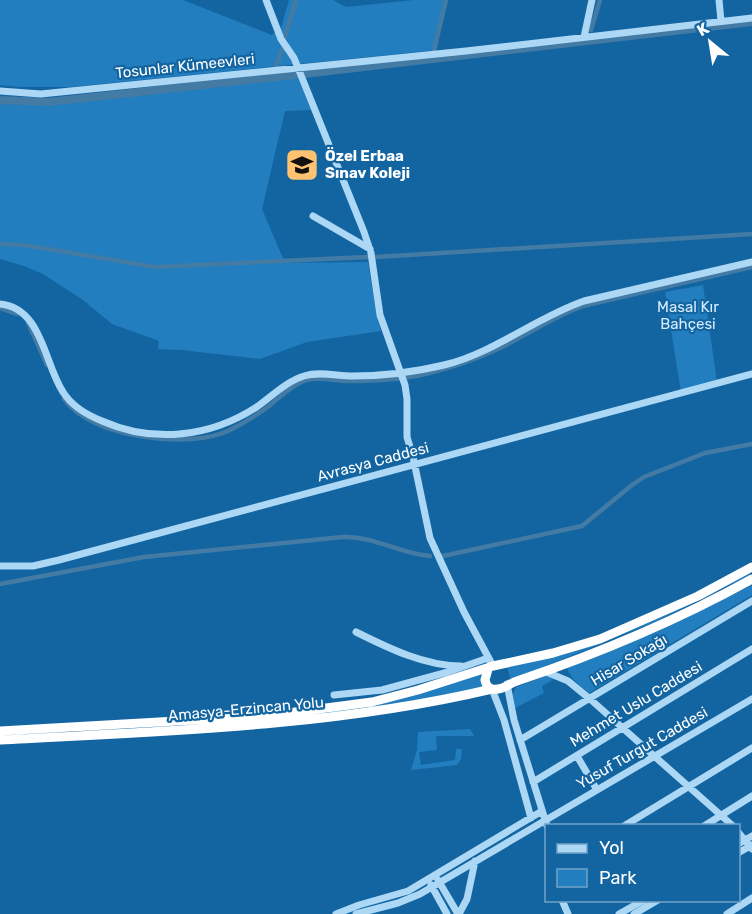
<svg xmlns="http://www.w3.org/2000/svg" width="752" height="914" font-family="Rubik,sans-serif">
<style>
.green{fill:#227ebe}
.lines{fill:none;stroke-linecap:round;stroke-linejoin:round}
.canal{stroke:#437ba5;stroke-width:4.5}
.river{stroke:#437ba5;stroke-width:8}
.minor{stroke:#acd7f5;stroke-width:7}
.highway{stroke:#fff;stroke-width:9}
.labels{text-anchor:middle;stroke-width:4.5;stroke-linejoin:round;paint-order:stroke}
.street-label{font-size:15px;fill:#fff;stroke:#1365a1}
.poi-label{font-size:15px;font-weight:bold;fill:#fff;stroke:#1365a1;text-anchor:start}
.park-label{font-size:15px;fill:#d5edfe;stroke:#1365a1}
</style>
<rect width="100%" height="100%" fill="#1365a1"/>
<path class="green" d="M0 0H183L272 35 281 28 289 0H333L346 7 414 0H446L437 50 71 87H21L0 85Z
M298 77 311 110 285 111 262 209 285 263 368 262 376 311 381 331 307 342 260 359 182 350 158 349 159 341 112 324 83 300 43 274 24 266 0 259V104L52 105Z
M703 285 717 382 681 392 665 292Z
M752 571 750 575 657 621 511 680 507 667 566 654Z
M752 585V595L589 693C580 686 571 679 567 668L654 633Z
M480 674 484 687 399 704 303 718 154 728V726L324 712Z
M547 675 554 679 542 686 544 693 515 708 513 694 516 687Z
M470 729 474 736H436L437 750 419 752 421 765 455 760 456 749H462L461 759 457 765 411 770 417 750 418 732Z"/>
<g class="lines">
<path class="canal" d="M591 30 600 0
M285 37 296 0
M434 50 446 0
M276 67 282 49
M0 244 24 245 155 267 368 257
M376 257 752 234
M0 308 17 314
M28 323 47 365
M64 399C91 438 190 450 230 430 244 423 257 415 269 406 280 397 293 384 306 380 319 376 335 381 347 381 374 381 403 380 429 373 452 368 476 359 498 349 527 335 553 317 583 306L752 267
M443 556 582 526 632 485 644 477 705 453 752 444
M0 584 144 557 343 537C375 536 400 554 430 556"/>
<path class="river" d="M304 74 752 22
M0 100 48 102 295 75"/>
<path class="minor" d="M266 0 281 39 294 58 364 232 371 253 380 315 405 385 407 399V437L413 457 430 538 464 612 493 666
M719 0 721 21
M584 37 592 0
M0 91 41 94 466 51 752 18
M313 216 370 249
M0 304C42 308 44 363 63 392 71 405 87 415 102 421 154 444 211 437 258 406 272 396 287 381 304 376 319 371 337 376 353 376 383 376 415 372 444 365 494 353 535 318 584 301L752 262
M0 566H33L59 560 752 374
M356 632C388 648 425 666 461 666
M544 671 568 681 590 699 733 826
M507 684 514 720 547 826
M492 689 504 720 531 818
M334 695 382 690 448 672 488 658
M520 740 752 601
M577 756 597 790
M533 782 752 649
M624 826 752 748
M704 826 752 796
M738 832 752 849
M738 844 752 836
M738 853 752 845
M438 880 458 914
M431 885 447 914
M562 900 568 914
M336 914 359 905 408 891 542 811
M356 914 398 903 420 894 752 699
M459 914 467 899 475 861
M619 914 644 900
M634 914 658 900
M727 914 752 898"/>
<path class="highway" d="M488 669 485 680 487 686 492 689
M0 731 265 716 372 702 418 690 493 666 553 653 600 639 698 596 752 567
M0 740C165 731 331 727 492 689 502 691 508 684 517 681 597 654 678 620 752 579"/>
</g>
<defs>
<symbol id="school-square" viewBox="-11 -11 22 22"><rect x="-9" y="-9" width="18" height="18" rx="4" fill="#ffc270" stroke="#1365a1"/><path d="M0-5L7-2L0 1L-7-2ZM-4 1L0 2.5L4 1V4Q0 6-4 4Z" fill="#111"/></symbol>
</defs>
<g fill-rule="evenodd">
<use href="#school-square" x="283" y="146" width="38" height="38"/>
</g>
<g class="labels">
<g class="street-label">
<text transform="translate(185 66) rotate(-6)" y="5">Tosunlar Kümeevleri</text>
<text transform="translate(373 462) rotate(-15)" y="5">Avrasya Caddesi</text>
<text transform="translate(629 660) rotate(-31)" y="5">Hisar Sokağı</text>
<text transform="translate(636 704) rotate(-31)" y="5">Mehmet Uslu Caddesi</text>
<text transform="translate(246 709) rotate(-5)" y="5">Amasya-Erzincan Yolu</text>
<text transform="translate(642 748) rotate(-30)" y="5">Yusuf Turgut Caddesi</text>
</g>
<g class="poi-label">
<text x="325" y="161">Özel Erbaa<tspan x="325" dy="17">Sınav Koleji</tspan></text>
</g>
<g class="park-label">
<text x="688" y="312">Masal Kır<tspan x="688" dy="17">Bahçesi</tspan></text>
</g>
</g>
<rect x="545" y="824" width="195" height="78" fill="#1365a1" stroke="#71a3c7" stroke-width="1.5"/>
<rect x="557" y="844" width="30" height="9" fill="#acd7f5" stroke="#71a3c7" stroke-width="1.5"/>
<text x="599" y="854" font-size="18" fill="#ffffff">Yol</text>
<rect x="557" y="869" width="30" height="18" fill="#227ebe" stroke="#71a3c7" stroke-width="1.5"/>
<text x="599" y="884" font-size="18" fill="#ffffff">Park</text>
<g transform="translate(710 42) rotate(330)" stroke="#1365a1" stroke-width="4.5" paint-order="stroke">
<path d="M0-4.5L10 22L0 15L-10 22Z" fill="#ffffff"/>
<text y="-9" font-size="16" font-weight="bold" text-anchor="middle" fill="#ffffff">K</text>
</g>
</svg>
